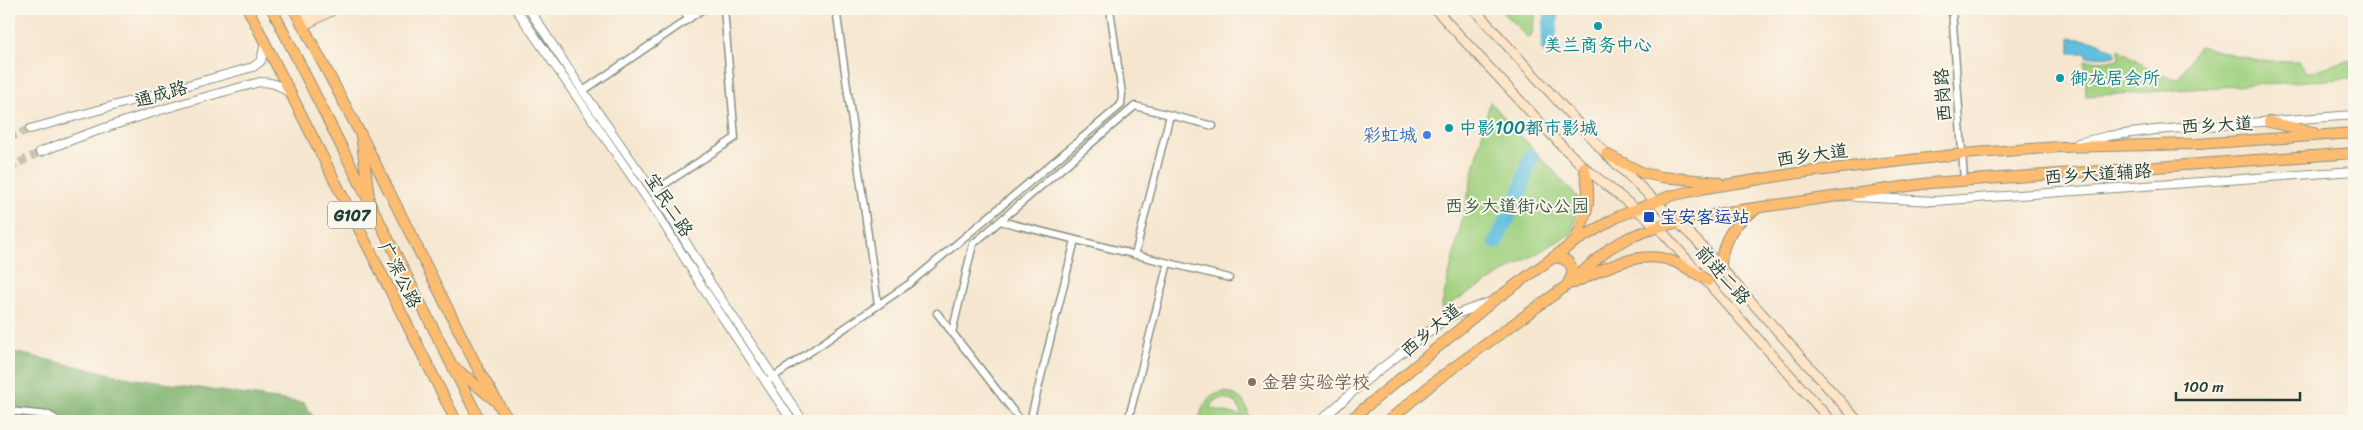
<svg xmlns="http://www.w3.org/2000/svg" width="2363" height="430" font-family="Sriracha,'LXGW WenKai TC',sans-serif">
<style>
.green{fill:#a1d281;stroke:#60885a;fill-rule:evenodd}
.forest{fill:#80b46f;stroke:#507852}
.water{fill:#61bfdf;stroke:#407e8a}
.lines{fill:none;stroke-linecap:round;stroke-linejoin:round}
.river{stroke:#61bfdf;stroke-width:15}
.tertiary-tunnel{stroke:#cbc4b0;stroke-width:8;stroke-dasharray:8 4;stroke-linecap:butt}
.minor-casing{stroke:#8a9282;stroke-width:9}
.tertiary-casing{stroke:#8a9282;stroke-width:10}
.secondary-casing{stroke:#8a9282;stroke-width:11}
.primary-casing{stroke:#8a9282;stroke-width:12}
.trunk-casing{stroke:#8a9282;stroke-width:12}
.minor{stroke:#fff;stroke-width:6}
.tertiary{stroke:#fff;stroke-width:8}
.secondary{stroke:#ffe4c6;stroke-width:9}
.primary{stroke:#febc70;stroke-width:10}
.trunk{stroke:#febc70;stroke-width:10}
.culture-dot{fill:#0f9aa8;stroke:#fbf7ec;stroke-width:2}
.shop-dot{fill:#3f7fe0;stroke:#fbf7ec;stroke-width:2}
.transit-dot{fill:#1a4fb4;stroke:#fbf7ec;stroke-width:2}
.education-dot{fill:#8d6e63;stroke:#fbf7ec;stroke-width:2}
.labels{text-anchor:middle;stroke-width:4;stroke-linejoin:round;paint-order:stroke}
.shield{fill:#fbf7ec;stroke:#61756b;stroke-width:1}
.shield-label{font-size:16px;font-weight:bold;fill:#1f3d34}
.culture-label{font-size:18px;fill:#0d838f;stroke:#fbf7ec;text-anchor:start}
.street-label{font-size:18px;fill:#1f3d34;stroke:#fbf7ec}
.shop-label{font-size:18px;fill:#366cbe;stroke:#fbf7ec;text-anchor:end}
.park-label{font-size:18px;fill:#395b43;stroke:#fbf7ec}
.transit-label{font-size:18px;fill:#164399;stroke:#fbf7ec;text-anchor:start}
.education-label{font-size:18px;fill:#785e54;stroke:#fbf7ec;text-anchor:start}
</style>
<rect width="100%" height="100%" fill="#fbf7ec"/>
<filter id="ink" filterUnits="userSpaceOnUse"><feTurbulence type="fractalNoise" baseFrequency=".02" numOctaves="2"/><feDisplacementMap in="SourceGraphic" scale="10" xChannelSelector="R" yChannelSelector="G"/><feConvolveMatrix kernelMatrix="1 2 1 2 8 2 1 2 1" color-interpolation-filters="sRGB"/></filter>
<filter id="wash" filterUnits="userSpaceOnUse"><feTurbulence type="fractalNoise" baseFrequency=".0096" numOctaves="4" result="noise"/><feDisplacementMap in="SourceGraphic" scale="20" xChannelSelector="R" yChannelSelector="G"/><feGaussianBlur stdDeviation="1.12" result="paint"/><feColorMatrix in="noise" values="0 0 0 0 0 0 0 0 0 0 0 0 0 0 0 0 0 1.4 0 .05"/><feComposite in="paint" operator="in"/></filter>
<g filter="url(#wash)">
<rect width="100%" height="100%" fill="#f6e6cf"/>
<path class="green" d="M1499 9H1537L1531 37 1528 38Z
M2199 46 2258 61H2298L2308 73 2344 61 2354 60V78L2086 96 2085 61 2119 60V49L2159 75 2178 79Z
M1490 102 1579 199 1572 233 1441 309Z
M1224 392C1240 394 1250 405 1248 421H1199C1202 406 1207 395 1224 392ZM1224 398 1237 403 1242 416 1209 408 1215 401Z"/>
<path class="forest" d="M9 351 129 378 304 403 316 421H9Z"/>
<path class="water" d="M2070 38 2096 41 2115 51V56L2087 57V53H2070Z"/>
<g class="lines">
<path class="river" d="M1548 47 1552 9
M1496 242 1521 190 1531 156"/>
</g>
</g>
<g filter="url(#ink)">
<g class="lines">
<path class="tertiary-tunnel" d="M9 138 30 129
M9 168 40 152"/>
<defs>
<path id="minor" d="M682 9 689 19
M836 9 878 305
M1952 9 1964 180
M583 91 703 9
M653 192 735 138 724 9
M1000 221 1229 278
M1135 255 1170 115
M937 313 1021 421
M952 333 973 244 1135 106 1213 126
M766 382 909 284 1121 105 1122 94 1110 9
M9 411 49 415 59 421
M1030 421 1075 240
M1128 421 1168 263"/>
<path id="tertiary" d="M516 9 657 213 701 285 792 421
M529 9 583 91 669 214 711 284 803 421
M30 129 253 67 261 61 265 43
M2078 143 2108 136 2155 130 2354 115
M40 152C112 123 185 102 260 82 272 82 279 85 288 92
M1855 197 1935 201 2354 171
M1320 421 1364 382 1437 325 1451 316 1490 302"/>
<path id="secondary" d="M1435 9 1561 145 1584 167 1658 227 1831 421
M1474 9 1606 154 1698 242 1858 421
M300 19 319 9
M303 26 335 9"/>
<path id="primary" d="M294 9 361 135 479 371 497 401
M2269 122 2313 132
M1606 154 1643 173 1662 177 1718 182
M1574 242C1589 213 1592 198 1584 167
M1552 258C1569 256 1578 269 1568 283
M1721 268C1721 242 1733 223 1755 210
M1574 283C1602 270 1635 251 1666 259 1681 263 1695 273 1708 281
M1349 421 1492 302 1573 243 1617 217 1670 196 1706 188 1798 173 1962 154 2059 147 2197 144 2354 133
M1388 421 1438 379 1566 286 1610 248 1630 237 1658 227 1726 212 1930 183 2354 153"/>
<path id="trunk" d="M248 9 456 421
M272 9 480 421
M361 135 369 197
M455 368 497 402 509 421"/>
</defs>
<use href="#minor" class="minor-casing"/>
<use href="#tertiary" class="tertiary-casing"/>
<use href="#secondary" class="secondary-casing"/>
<use href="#primary" class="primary-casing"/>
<use href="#trunk" class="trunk-casing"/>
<use href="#minor" class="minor"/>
<use href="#tertiary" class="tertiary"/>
<use href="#secondary" class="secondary"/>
<use href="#primary" class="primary"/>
<use href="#trunk" class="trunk"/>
</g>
</g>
<g class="culture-dot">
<circle cx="1598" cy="26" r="5"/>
<circle cx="2060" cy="78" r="5"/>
<circle cx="1449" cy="128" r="5"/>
</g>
<circle class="shop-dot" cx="1427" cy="135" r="5"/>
<rect class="transit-dot" x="1643" y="211" width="12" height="12" rx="2.5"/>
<circle class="education-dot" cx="1252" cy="382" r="5"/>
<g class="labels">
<rect class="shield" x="328" y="201.5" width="48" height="27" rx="4"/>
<g class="shield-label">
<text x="352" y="221">G107</text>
</g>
<g class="culture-label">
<text x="1598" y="51" text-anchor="middle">美兰商务中心</text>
<text x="2070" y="84">御龙居会所</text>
<text x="1459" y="134">中影100都市影城</text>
</g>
<g class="street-label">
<text transform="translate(161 94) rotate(-16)" y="6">通成路</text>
<text transform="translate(1943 95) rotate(-94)" y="6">西岗路</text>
<text transform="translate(2217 125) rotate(-3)" y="6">西乡大道</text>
<text transform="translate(1812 155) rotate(-8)" y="6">西乡大道</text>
<text transform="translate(2098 174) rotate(-4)" y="6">西乡大道辅路</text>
<text transform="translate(669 205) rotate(57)" y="6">宝民二路</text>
<text transform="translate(400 275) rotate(63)" y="6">广深公路</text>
<text transform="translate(1723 275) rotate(48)" y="6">前进二路</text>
<text transform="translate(1431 330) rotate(-40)" y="6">西乡大道</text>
</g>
<g class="shop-label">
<text x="1417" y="141">彩虹城</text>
</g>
<g class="park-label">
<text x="1517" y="212">西乡大道街心公园</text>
</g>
<g class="transit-label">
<text x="1660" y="223">宝安客运站</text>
</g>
<g class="education-label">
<text x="1262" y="388">金碧实验学校</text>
</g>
</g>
<rect width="2363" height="430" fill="none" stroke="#fbf7ec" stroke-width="30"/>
<path d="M2176 392v8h124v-8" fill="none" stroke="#1f3d34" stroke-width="2.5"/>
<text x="2183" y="392" font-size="15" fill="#1f3d34" stroke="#fbf7ec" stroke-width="4" paint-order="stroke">100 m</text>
</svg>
